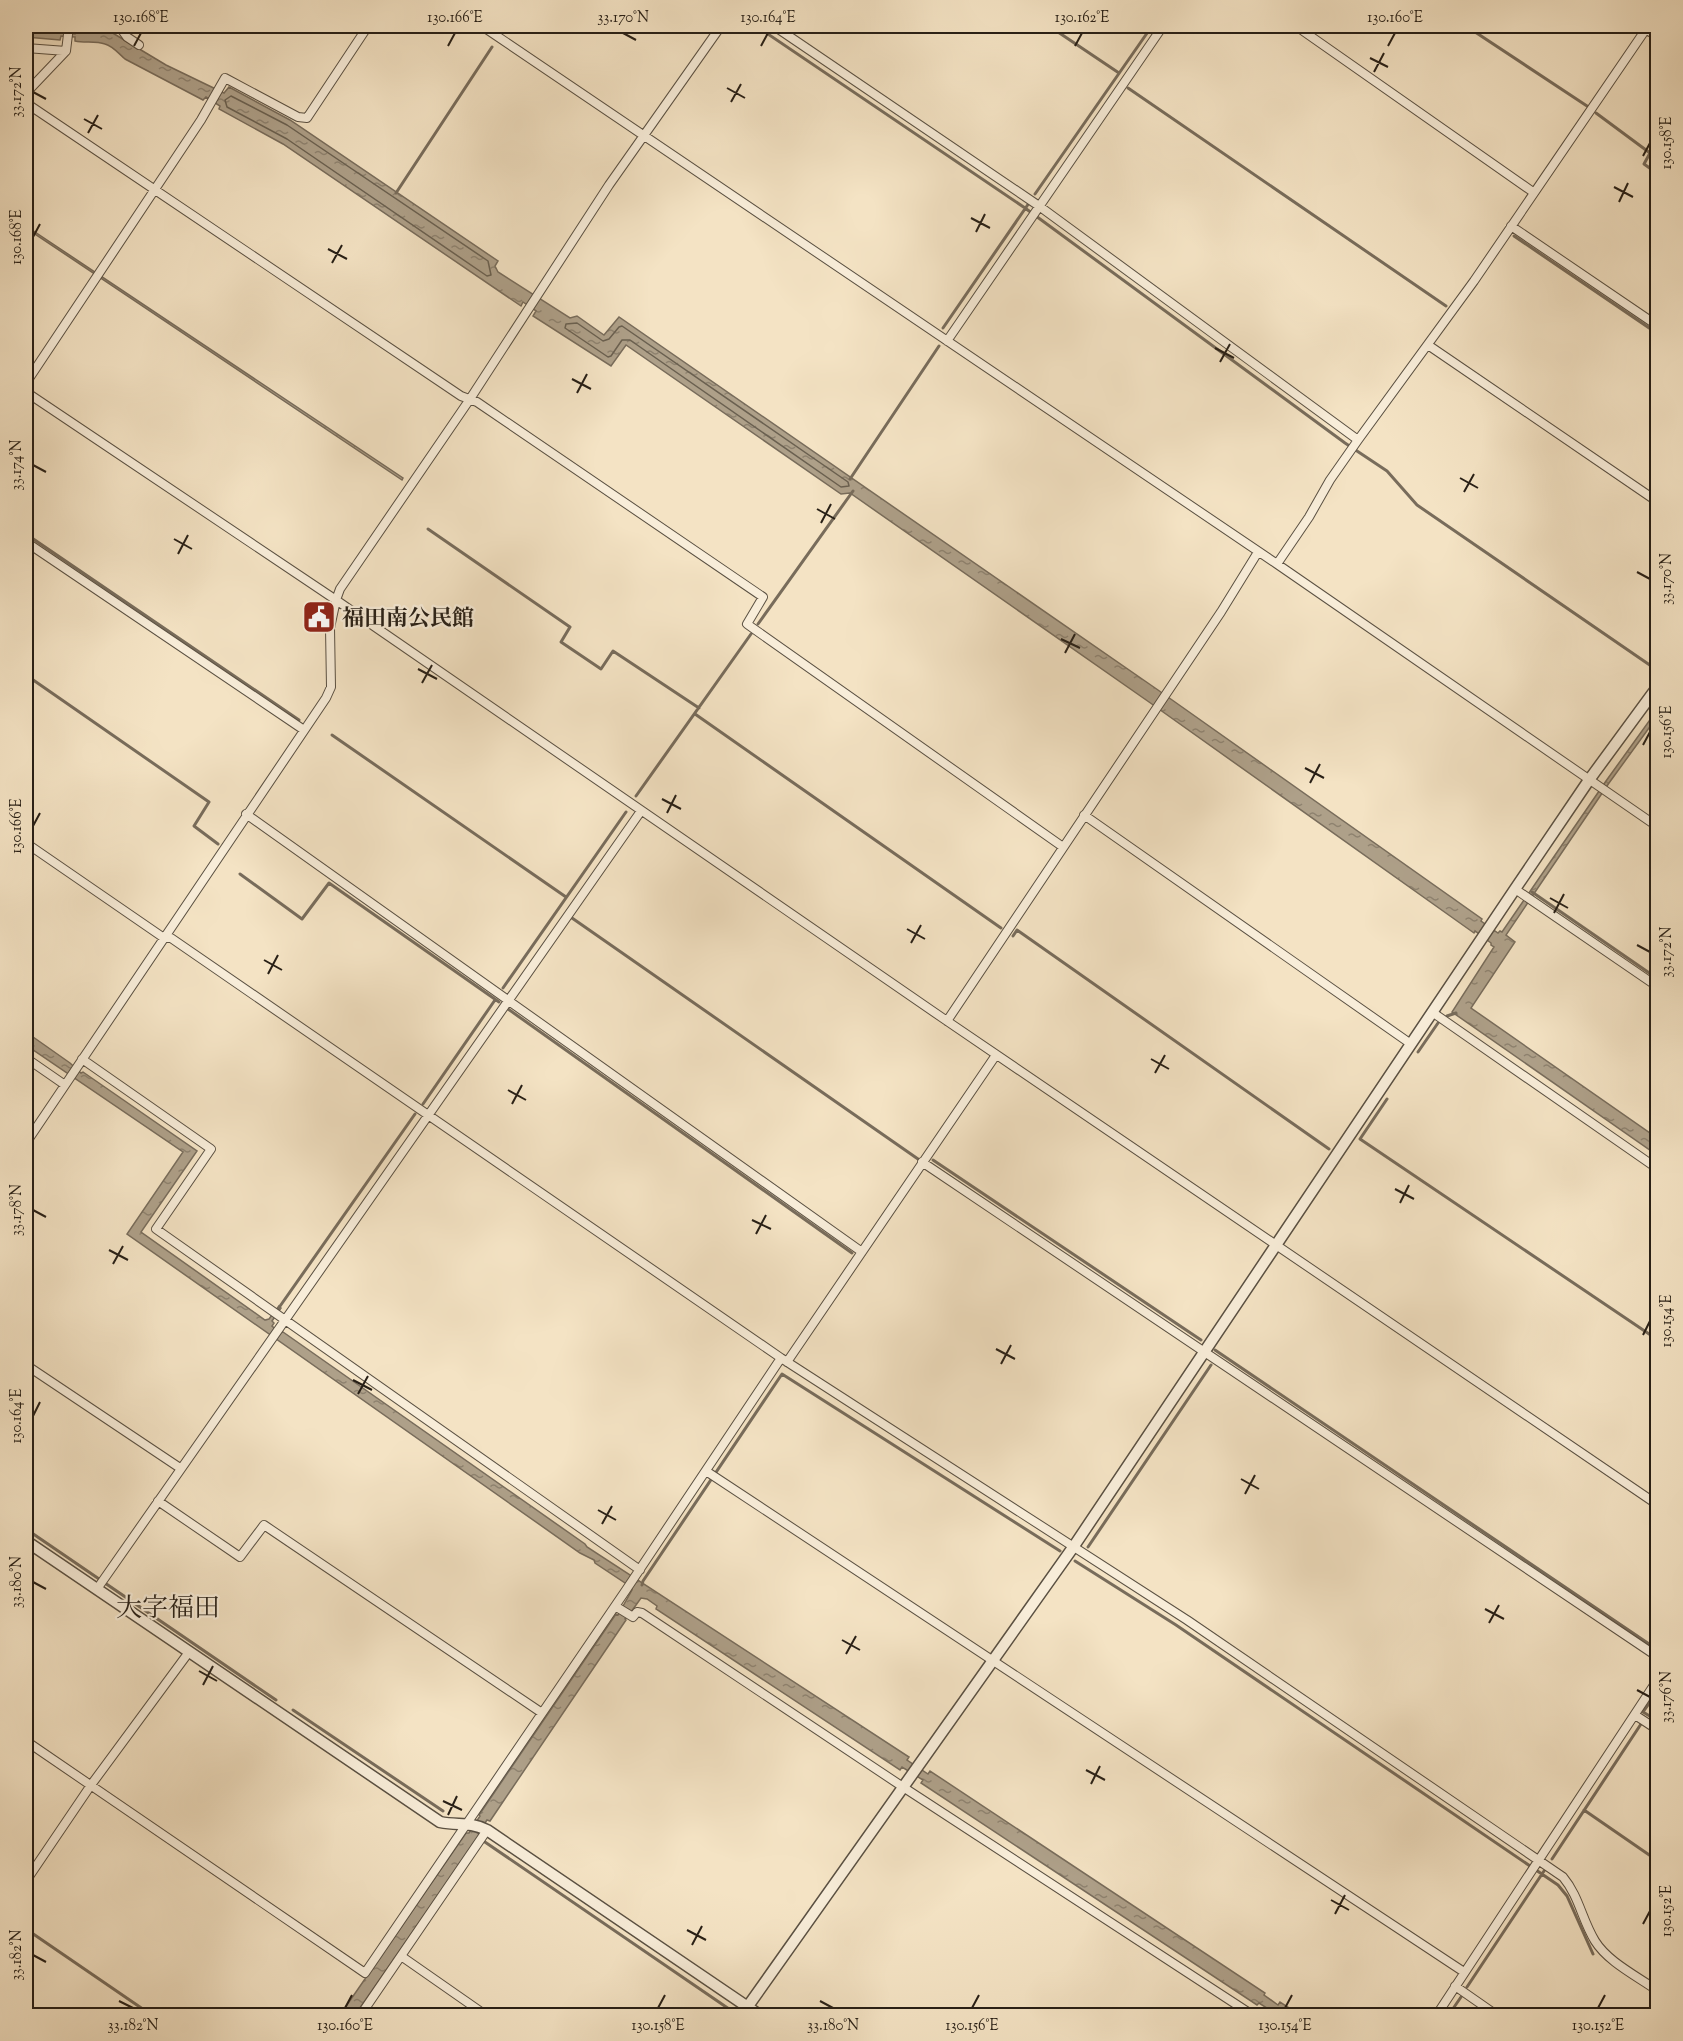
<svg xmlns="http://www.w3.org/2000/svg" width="1683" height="2041" font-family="'Sorts Mill Goudy','Noto Serif JP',serif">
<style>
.water{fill:url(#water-ripples);stroke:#786c5b;stroke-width:1.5}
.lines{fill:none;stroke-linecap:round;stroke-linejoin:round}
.shore{stroke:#6a6050;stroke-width:1.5}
.stream{stroke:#786c5b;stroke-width:3}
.minor-casing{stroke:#5a5042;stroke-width:10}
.tertiary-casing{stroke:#5a5042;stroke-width:13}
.minor{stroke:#f8edd9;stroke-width:8}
.tertiary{stroke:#f8edd9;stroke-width:10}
.ticks{fill:none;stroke:#271f16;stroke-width:2}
.labels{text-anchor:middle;stroke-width:4.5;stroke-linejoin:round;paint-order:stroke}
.poi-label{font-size:22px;font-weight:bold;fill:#271f16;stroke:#f8edd9;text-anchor:start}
.quarter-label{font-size:26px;fill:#271f16;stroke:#f8edd9}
.neatline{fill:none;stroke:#271f16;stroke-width:2}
.ticks-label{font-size:15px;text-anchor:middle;fill:#271f16}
</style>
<defs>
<pattern id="water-ripples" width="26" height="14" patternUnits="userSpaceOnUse" patternTransform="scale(1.5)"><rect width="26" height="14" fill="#aea089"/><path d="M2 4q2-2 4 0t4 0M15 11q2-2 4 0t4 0" fill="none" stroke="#8e826f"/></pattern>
</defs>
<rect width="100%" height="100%" fill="#f4e3c4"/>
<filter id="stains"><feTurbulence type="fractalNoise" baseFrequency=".00333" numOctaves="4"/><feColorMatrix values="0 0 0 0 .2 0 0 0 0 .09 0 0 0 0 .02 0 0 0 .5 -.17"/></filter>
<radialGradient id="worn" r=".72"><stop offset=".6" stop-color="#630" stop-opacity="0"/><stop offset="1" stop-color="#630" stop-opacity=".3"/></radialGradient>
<path class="water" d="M26 26 61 28V33L75 34 76 30 95 31 97 26H112L111 32 166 65 224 93 229 87 290 120 498 261 495 266 498 272 570 318 577 316 604 335 619 317 1158 690 1482 919 1481 921 1498 933 1500 931 1502 932 1606 781 1657 710V717L1609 783 1506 935 1515 942 1471 1008 1657 1138V1155L1452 1012 1494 947 1491 945V943L1475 931 1474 933 1149 702 850 493 841 494 626 345 611 366 533 316 536 311 523 302 521 306 283 144 219 109 220 106 206 97 203 100 125 59C119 54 113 46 105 44 96 41 84 43 75 41V37L61 36 60 40 26 37Z
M26 226 403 478 402 480 26 228Z
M26 1032 70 1063 81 1073 83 1072 197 1151 141 1232 265 1320 269 1319 279 1306 281 1308 272 1321 274 1323 272 1326 280 1333 283 1332 585 1544 587 1547 909 1757 907 1760 928 1774 930 1771 1265 1993 1264 1995 1278 2005 1280 2002 1300 2015H1274L1273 2012 1259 2003 1257 2005 921 1783 923 1780 902 1767 900 1770 656 1609 657 1606 647 1599 641 1598 631 1612 630 1611 625 1619 626 1620 490 1821 487 1820 478 1833 480 1835 355 2015H340L466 1833H469L480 1816 479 1815 616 1614 618 1615 632 1590 631 1587 595 1563 594 1560 580 1553 127 1234 183 1152 26 1045Z"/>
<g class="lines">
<path class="shore" d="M231 96 287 125 488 261 491 275 487 276 287 139 227 107 225 100Z
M577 323 603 341 609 339 619 327 622 326 848 482 849 486 841 487 630 340H622L611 356 608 357 565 328 566 324Z"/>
<path class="stream" d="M756 26 1025 208 1345 443 1387 471 1417 505 1657 670
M1049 26 1119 73
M1466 26 1587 106
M1128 88 1446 306
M1596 113 1650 153 1644 164 1658 174
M396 193 492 47
M1035 194 1152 26
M1514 236 1658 334
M943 328 1029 203
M850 479 939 346
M428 529 570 627 561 642 601 669 613 651 699 708
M26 534 299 720
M758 624 853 491
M26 675 209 802 194 826 218 844
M695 714 1001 928
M332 735 566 897
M636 796 751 634
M240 874 302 919 329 883 499 1002
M1532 892 1658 979
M572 918 918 1159
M1013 936 1017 930 1329 1149
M503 988 626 812
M508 1009 852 1253
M1447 1016 1456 1013
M1418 1052 1438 1023
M1387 1099 1360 1139 1658 1340
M423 1104 495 1000
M933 1160 1201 1340
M278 1309 415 1114
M1215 1350 1658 1650
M26 1529 276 1700
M1088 1547 1211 1365
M1075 1561 1176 1625 1558 1885 1567 1896 1593 1954
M642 1585 643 1581 782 1374 1060 1551
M1658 1691 1643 1712 1658 1721
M293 1710 443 1811
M1584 1810 1658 1861
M482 1840 732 2011
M1552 1859 1641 1724
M26 1929 153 2016
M1467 1987 1544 1871
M1448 2016 1461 1997"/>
<defs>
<path id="minor" d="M119 26 127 37 139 45
M482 26 1277 564 1658 827
M774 26 1039 206 1358 440
M1296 26 1533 192
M1641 26 1658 37
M26 48 66 51
M26 93 66 51 69 26
M26 103 461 396 477 402 763 597 747 624 1063 847
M1511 226 1658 326
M947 341 1163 26
M1428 345 1658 502
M26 383 201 120 225 78 298 117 307 118 368 26
M26 392 336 600 947 1021 1658 1505
M26 542 304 730
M1277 564 1309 517 1330 480 1358 440 1474 281 1646 29
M246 814 862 1252
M1084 815 1411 1044
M26 843 164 938H171L781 1358 1187 1620 1563 1877C1579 1896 1582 1920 1595 1941 1608 1962 1637 1976 1658 1991
M1515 889 1658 987
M1432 1012 1658 1169
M947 1021 1221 612 1258 552
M26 1058 65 1085
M82 1059 211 1149 156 1229 640 1570
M26 1143 326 698 331 687 330 628 336 600 340 589 470 399 609 185 721 26
M922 1162 1658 1657
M787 1362 996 1055
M26 1365 180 1468
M706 1471 1464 1972
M158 1501 240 1557 264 1525 542 1713
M97 1589 641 811
M615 1606 633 1617 637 1612 642 1613 903 1787 1254 2016
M1635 1715 1658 1730
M26 1741 365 1973 626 1590 781 1358
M26 1881 91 1785 189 1652
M401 1956 487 2016
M1455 1986 1498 2016
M360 2016 487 1830
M1436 2016 1658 1679"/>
<path id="tertiary" d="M26 1541 440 1822C459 1826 468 1821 487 1830L761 2016
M741 2016 1074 1546 1515 889 1589 780 1658 686"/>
</defs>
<use href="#minor" class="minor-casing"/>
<use href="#tertiary" class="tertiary-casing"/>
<use href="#minor" class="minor"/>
<use href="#tertiary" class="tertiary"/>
</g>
<path class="ticks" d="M623 33 636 40M134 46 141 33M448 46 455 33M761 46 768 33M1075 46 1082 33M1388 46 1395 33M1370 58 1388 67M1374 72 1384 53M727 88 745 98M33 92 46 99M731 102 741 84M84 119 102 129M88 133 98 115M1643 156 1650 143M1614 187 1633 197M1619 202 1628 183M971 218 990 228M976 232 985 214M33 237 40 224M328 249 347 259M332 263 342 245M1215 348 1234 358M1220 362 1230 344M572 379 591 389M577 393 587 374M33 465 46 472M1460 478 1478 488M1464 492 1474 474M817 509 835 519M821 523 831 504M174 539 192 549M178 554 188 535M1637 572 1650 579M1061 639 1080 648M1065 653 1075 634M418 669 437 679M422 683 432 665M1643 745 1650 732M1305 768 1324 778M1310 783 1320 764M662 799 681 809M667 813 676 795M33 826 40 813M1550 898 1568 908M1554 913 1564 894M907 929 925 939M911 943 921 925M1637 945 1650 952M264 960 282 970M268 974 278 955M1151 1059 1169 1069M1155 1073 1165 1055M508 1090 526 1100M512 1104 522 1085M1395 1189 1414 1199M1400 1203 1409 1185M33 1210 46 1217M752 1220 771 1229M756 1234 766 1215M109 1250 128 1260M113 1264 123 1246M1643 1335 1650 1321M996 1349 1015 1359M1001 1364 1011 1345M353 1380 372 1390M358 1394 368 1376M33 1416 40 1402M1241 1479 1259 1489M1245 1494 1255 1475M598 1510 616 1520M602 1524 612 1506M33 1582 46 1589M1485 1609 1504 1619M1489 1623 1499 1605M842 1640 860 1650M846 1654 856 1636M199 1671 217 1681M203 1685 213 1666M1637 1690 1650 1697M1086 1770 1105 1780M1091 1784 1100 1766M443 1801 462 1810M448 1815 457 1796M1331 1900 1349 1910M1335 1914 1345 1895M1643 1924 1650 1911M687 1930 706 1940M692 1945 702 1926M33 1955 46 1962M119 2001 133 2008M820 2001 833 2008M345 2008 352 1995M658 2008 665 1995M972 2008 979 1995M1285 2008 1292 1995M1598 2008 1605 1995"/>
<defs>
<symbol id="civic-square" viewBox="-11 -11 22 22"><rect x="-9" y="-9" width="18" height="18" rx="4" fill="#8f2418" stroke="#f8edd9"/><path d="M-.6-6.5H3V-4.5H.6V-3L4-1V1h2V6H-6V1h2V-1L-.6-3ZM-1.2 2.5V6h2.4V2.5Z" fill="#fff"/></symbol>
</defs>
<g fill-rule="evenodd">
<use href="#civic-square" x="300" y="598" width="38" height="38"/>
</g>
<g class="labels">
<g class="poi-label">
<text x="342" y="625">福田南公民館</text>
</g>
<g class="quarter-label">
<text x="168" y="1616">大字福田</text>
</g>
</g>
<rect width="1683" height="2041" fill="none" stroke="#f4e3c4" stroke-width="66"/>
<rect x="33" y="33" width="1617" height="1975" class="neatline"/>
<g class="ticks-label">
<text x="141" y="22">130.168°E</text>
<text x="455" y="22">130.166°E</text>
<text x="623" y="22">33.170°N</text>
<text x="768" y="22">130.164°E</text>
<text x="1082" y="22">130.162°E</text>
<text x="1395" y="22">130.160°E</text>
<text transform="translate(16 92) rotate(-90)" y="5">33.172°N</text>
<text transform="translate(1666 143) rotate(-90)" y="5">130.158°E</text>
<text transform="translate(16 237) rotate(-90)" y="5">130.168°E</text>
<text transform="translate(16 465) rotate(-90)" y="5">33.174°N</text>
<text transform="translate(1666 579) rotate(-90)" y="5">33.170°N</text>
<text transform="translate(1666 732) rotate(-90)" y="5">130.156°E</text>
<text transform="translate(16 826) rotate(-90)" y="5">130.166°E</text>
<text transform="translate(1666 952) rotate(-90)" y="5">33.172°N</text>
<text transform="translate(16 1210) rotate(-90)" y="5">33.178°N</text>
<text transform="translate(1666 1321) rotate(-90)" y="5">130.154°E</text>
<text transform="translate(16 1416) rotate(-90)" y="5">130.164°E</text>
<text transform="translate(16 1582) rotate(-90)" y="5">33.180°N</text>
<text transform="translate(1666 1697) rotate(-90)" y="5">33.176°N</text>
<text transform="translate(1666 1911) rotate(-90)" y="5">130.152°E</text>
<text transform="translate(16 1955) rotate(-90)" y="5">33.182°N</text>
<text x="133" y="2030">33.182°N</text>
<text x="345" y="2030">130.160°E</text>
<text x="658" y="2030">130.158°E</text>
<text x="833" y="2030">33.180°N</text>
<text x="972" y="2030">130.156°E</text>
<text x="1285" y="2030">130.154°E</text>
<text x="1598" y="2030">130.152°E</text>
</g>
<rect width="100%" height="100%" filter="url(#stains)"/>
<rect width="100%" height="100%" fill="url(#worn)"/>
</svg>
